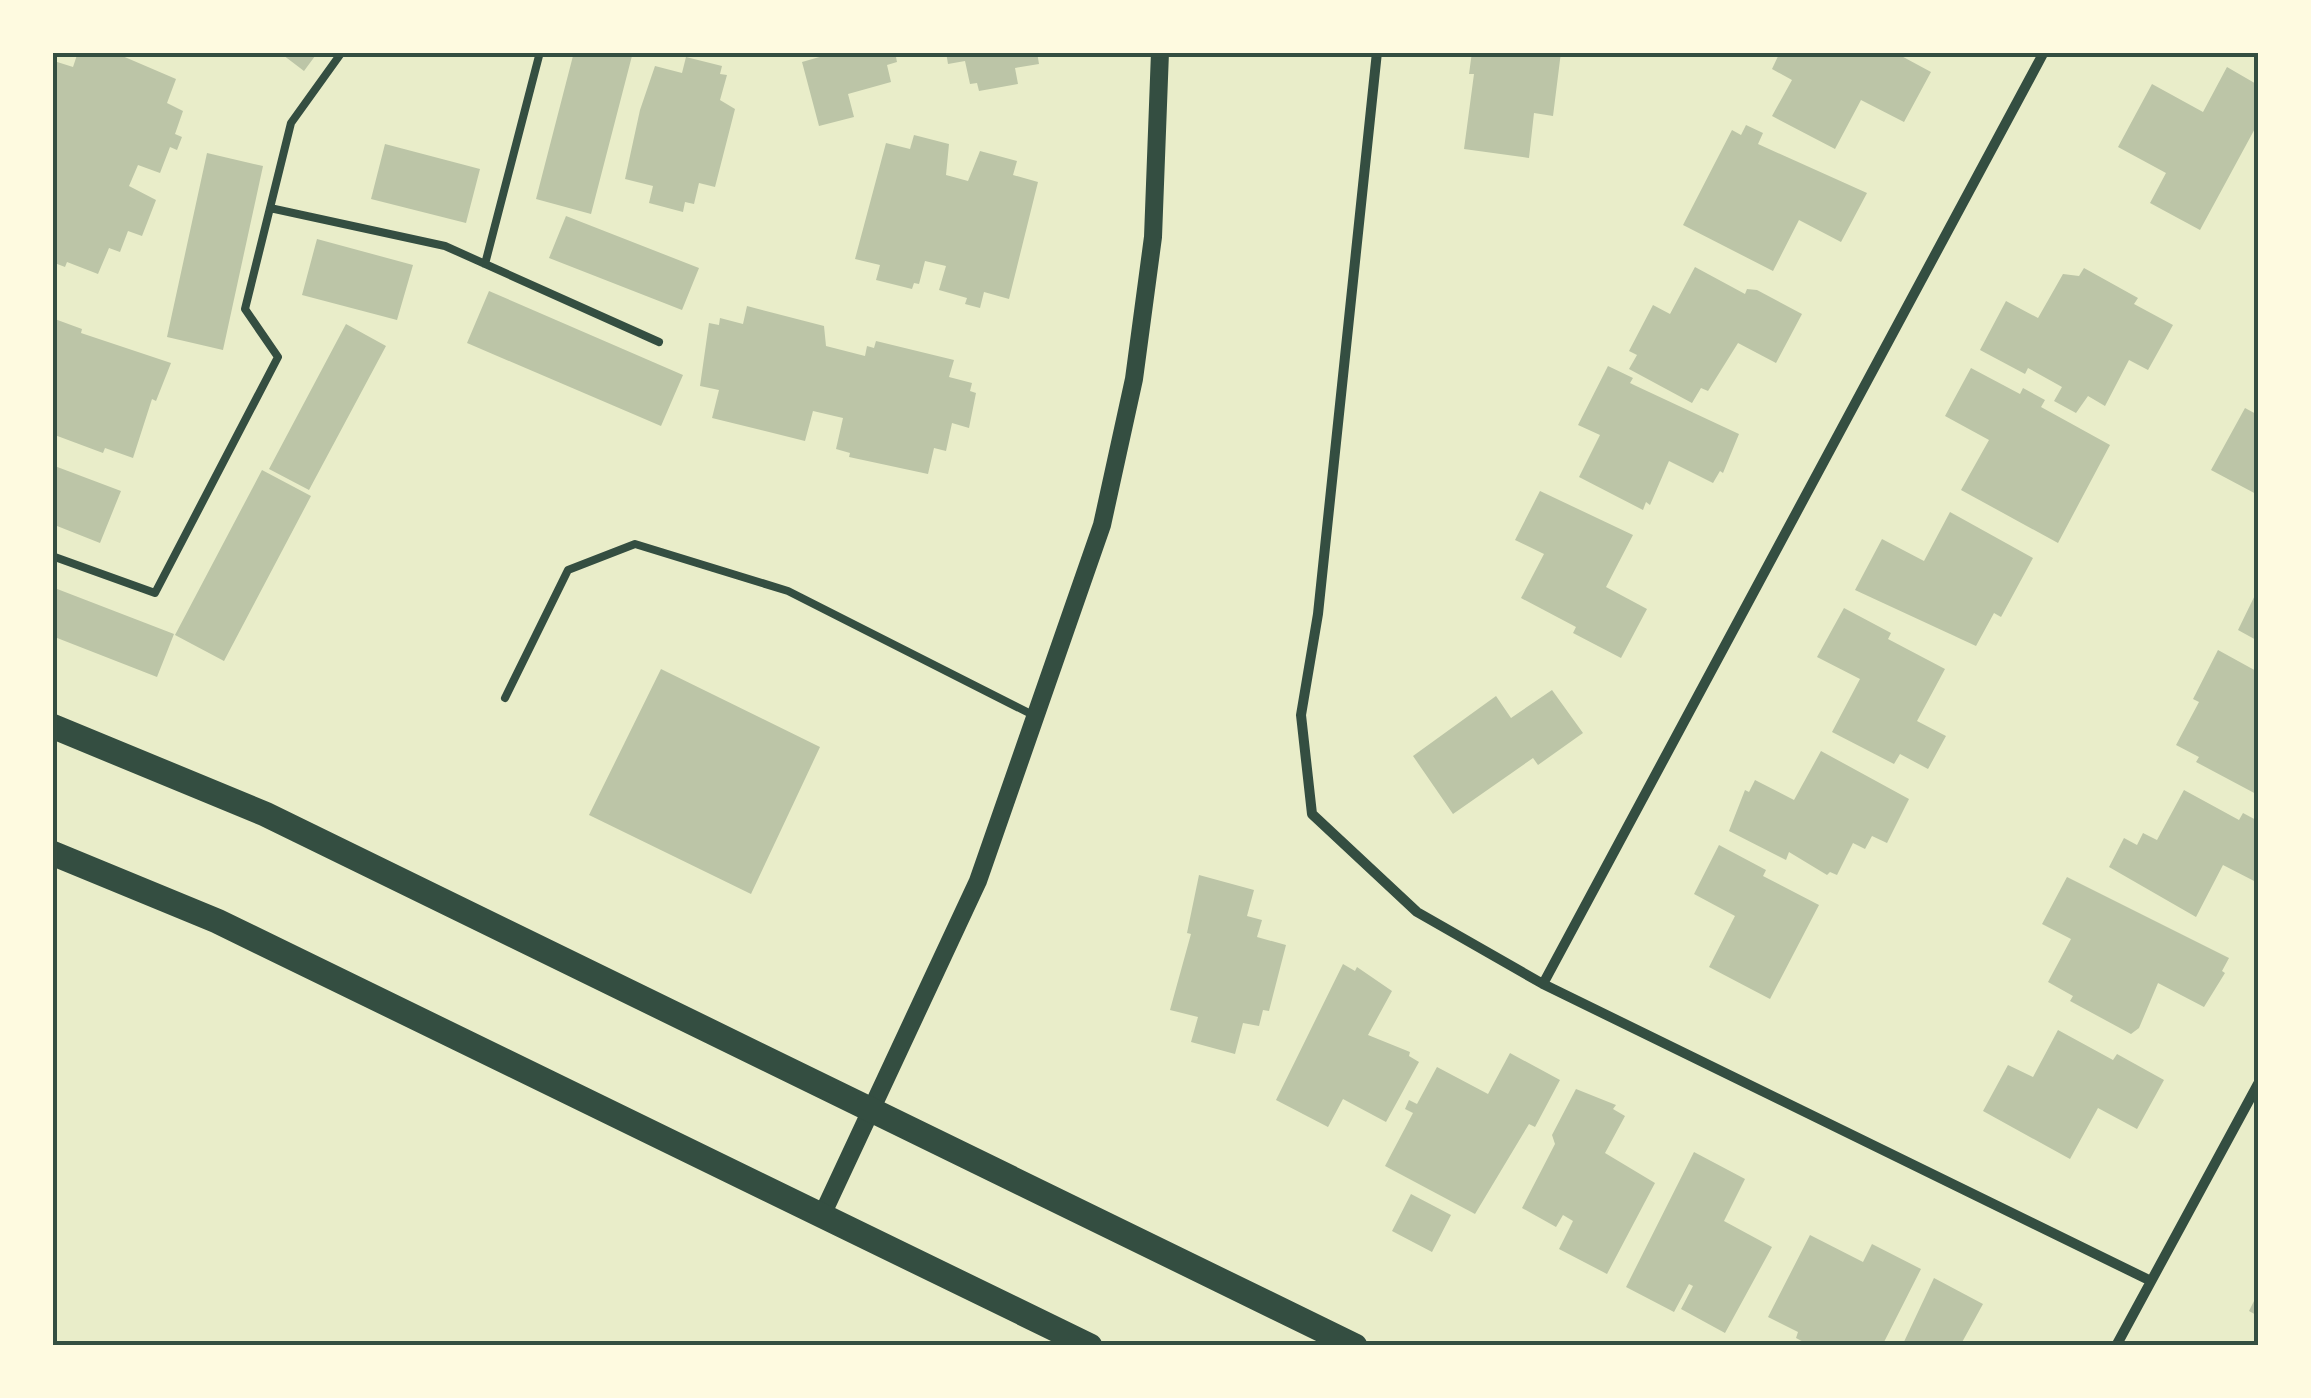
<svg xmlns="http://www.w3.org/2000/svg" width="2311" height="1398" font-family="Montserrat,sans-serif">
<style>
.building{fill:#bcc5a7}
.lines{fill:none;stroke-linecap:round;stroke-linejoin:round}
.service{stroke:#344e41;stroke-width:8}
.minor{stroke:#344e41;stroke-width:10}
.tertiary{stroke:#344e41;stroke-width:18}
.primary{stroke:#344e41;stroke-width:25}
.neatline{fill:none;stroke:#344e41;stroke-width:4}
</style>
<rect width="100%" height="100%" fill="#e9edc9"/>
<path class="building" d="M78 52H113L176 79 167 103 183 111 175 134 182 137 177 150 170 147 160 173 138 165 129 186 156 200 142 236 128 231 120 252 109 248 98 274 67 262 65 267 52 262V65L54 61 73 67Z
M279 52H318L304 71Z
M574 52H633L591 214 536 199Z
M837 52H895L897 62 887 65 891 82 848 94 854 117 819 126 802 62Z
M946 52H1037L1039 64 1015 68 1018 84 979 91 977 83 970 84 965 61 948 64Z
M1472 52H1561L1553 116 1534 113 1529 158 1464 149 1474 74H1469Z
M1780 52H1894L1931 72 1904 122 1861 100 1835 149 1772 116 1792 80 1772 69Z
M686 57 722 66 720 74 727 75 720 100 735 109 715 187 699 183 694 204 685 202 683 212 649 203 653 186 625 179 640 110 655 66 682 73Z
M2227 67 2258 85V123L2200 230 2150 203 2166 173 2118 147 2152 84 2203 112Z
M1746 125 1763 133 1758 144 1867 193 1841 242 1799 220 1773 271 1683 225 1732 130 1741 135Z
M914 135 949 144 946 175 968 181 980 151 1017 161 1013 175 1038 182 1009 299 984 292 980 308 965 304 967 298 939 290 946 266 925 261 919 284 914 283 912 289 876 280 880 265 855 259 886 143 910 149Z
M385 144 480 169 466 223 371 199Z
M207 153 263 166 223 350 167 337Z
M566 216 699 268 682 310 549 258Z
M317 239 413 265 397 320 302 295Z
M1695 267 1745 294 1747 289 1757 290 1802 314 1776 363 1738 343 1708 391 1701 388 1692 403 1629 369 1637 355 1629 351 1653 305 1670 314Z
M2084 268 2138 298 2134 304 2173 325 2148 370 2129 360 2105 406 2088 396 2076 413 2054 401 2062 387 2028 368 2025 374 1980 350 2006 301 2038 318 2063 274 2079 276Z
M489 291 683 375 661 426 467 343Z
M747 306 824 326 826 346 865 356 867 346 874 348 876 341 954 360 949 377 972 383 970 391 976 393 969 428 952 423 946 451 934 448 928 474 849 457 850 453 836 449 843 418 813 411 805 441 712 418 719 390 700 386 709 323 719 325 720 318 743 324Z
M52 318 82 329 81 333 171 363 156 401 152 399 133 458 105 448 103 453 52 434Z
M346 324 386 346 309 490 269 469Z
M1608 366 1633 378 1630 383 1634 385 1739 434 1723 473 1720 471 1713 483 1669 461 1650 505 1646 502 1643 510 1579 477 1600 435 1578 425Z
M1971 368 2020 394 2023 388 2045 400 2041 407 2110 445 2058 543 1961 490 1989 440 1945 416Z
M2245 408 2258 415V495L2211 470Z
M52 465 121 491 100 543 52 524Z
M262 470 311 496 224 661 175 635Z
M1540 491 1633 535 1606 587 1647 609 1621 658 1573 633 1576 627 1521 598 1544 554 1515 540Z
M1950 512 2033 558 2001 617 1994 613 1976 646 1855 590 1882 539 1924 561Z
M52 587 174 634 157 677 52 636Z
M2258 589V641L2238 630Z
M1844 608 1891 633 1888 639 1945 669 1917 721 1946 736 1928 769 1900 754 1894 764 1832 732 1860 679 1817 657Z
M2218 650 2258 672V795L2196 762 2199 757 2176 745 2199 702 2193 699Z
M661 669 820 747 751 894 589 815Z
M1552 690 1583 733 1538 765 1533 758 1453 814 1413 756 1496 696 1511 718Z
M1821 751 1909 799 1887 843 1872 836 1865 849 1853 843 1837 875 1830 872 1827 875 1789 852 1786 860 1729 831 1745 790 1749 792 1755 780 1794 800Z
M2184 790 2239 820 2243 813 2258 821V883L2223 865 2196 917 2109 867 2124 838 2137 845 2143 833 2157 840Z
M1719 845 1766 870 1763 876 1819 905 1770 999 1709 967 1735 916 1694 894Z
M1199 875 1254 890 1247 916 1262 920 1257 937 1286 945 1269 1011 1263 1010 1259 1026 1243 1023 1235 1054 1191 1042 1198 1017 1170 1010 1191 934 1187 933Z
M2067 877 2229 958 2222 971 2225 973 2204 1007 2158 983 2139 1028 2131 1034 2070 1001 2073 996 2048 982 2071 939 2042 924Z
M1343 964 1355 971 1357 967 1392 991 1368 1035 1410 1052 1409 1056 1419 1062 1386 1122 1343 1099 1328 1127 1276 1100Z
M2058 1030 2113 1060 2117 1054 2164 1080 2137 1129 2098 1108 2070 1159 1983 1111 2008 1065 2033 1077Z
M1510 1053 1560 1080 1535 1127 1529 1124 1475 1214 1385 1166 1413 1113 1405 1109 1409 1100 1417 1104 1437 1067 1488 1094Z
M1576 1089 1616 1105 1613 1109 1625 1116 1605 1153 1655 1183 1607 1274 1559 1249 1573 1221 1563 1215 1556 1227 1522 1208 1555 1144 1552 1135Z
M1694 1152 1745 1179 1724 1221 1772 1247 1725 1333 1681 1309 1693 1286 1689 1284 1674 1312 1626 1287Z
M1411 1194 1451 1215 1432 1252 1392 1231Z
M1810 1235 1863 1262 1872 1244 1921 1269 1882 1346H1811L1796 1338 1798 1332 1768 1317Z
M1934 1278 1983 1304 1960 1346H1902Z
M2258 1293V1316L2249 1311Z"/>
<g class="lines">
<path class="service" d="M270 208 445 246 659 342
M485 264 540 52
M52 556 155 593 278 357 245 309 291 123 342 52
M505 698 568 570 635 544 788 591 1035 716"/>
<path class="minor" d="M1377 52 1318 614 1301 715 1312 814 1417 912 1543 984 2151 1281
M1543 984 2044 52
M2116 1346 2258 1084"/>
<path class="tertiary" d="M823 1213 978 881 1102 525 1134 379 1153 237 1160 52"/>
<path class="primary" d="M52 726 265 814 1355 1346
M52 853 217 921 1090 1346"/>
</g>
<rect width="2311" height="1398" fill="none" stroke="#fefae0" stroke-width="110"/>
<rect x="55" y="55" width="2201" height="1288" class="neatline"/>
</svg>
